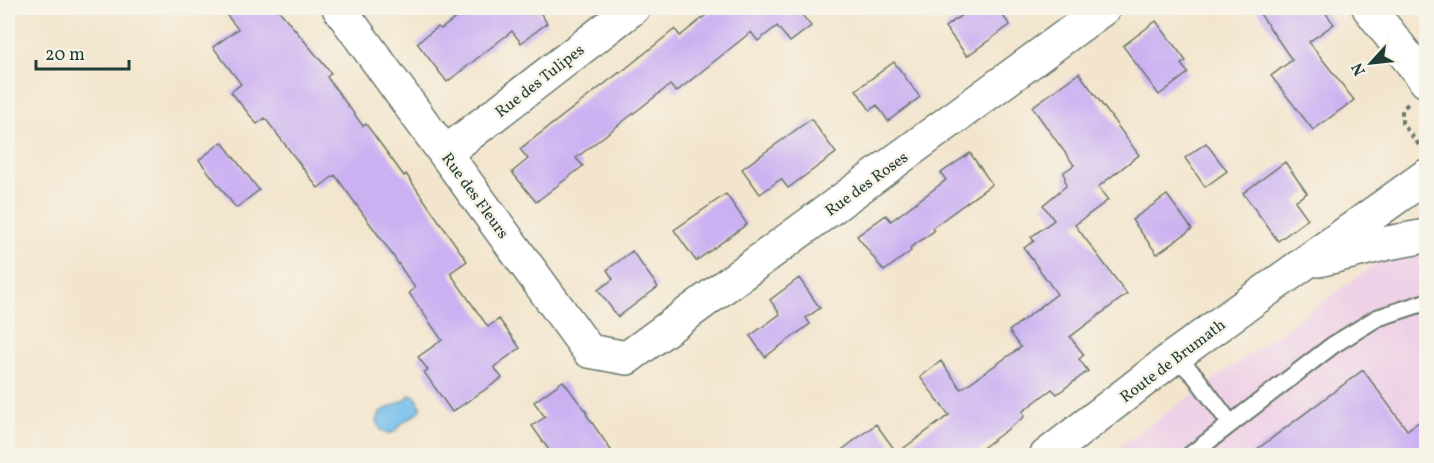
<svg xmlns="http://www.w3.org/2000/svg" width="1434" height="463" font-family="Vollkorn,serif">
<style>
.built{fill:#eed0e7}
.water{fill:#71beeb;stroke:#487e90;stroke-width:1.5}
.building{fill:#cbb0f2}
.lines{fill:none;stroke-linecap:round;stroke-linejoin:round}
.service-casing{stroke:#69786a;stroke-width:20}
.minor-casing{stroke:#69786a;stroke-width:36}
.tertiary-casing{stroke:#69786a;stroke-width:36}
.secondary-casing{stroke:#69786a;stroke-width:36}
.path{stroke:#69786a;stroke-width:4;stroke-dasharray:4.5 4.5;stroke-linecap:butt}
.service{stroke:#fff;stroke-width:16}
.minor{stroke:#fff;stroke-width:33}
.tertiary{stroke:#fff;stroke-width:33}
.secondary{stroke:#fff;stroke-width:33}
.labels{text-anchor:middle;stroke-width:5;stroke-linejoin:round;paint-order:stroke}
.street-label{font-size:16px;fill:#1f3d34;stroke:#f7f3e8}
</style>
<rect width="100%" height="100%" fill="#f7f3e8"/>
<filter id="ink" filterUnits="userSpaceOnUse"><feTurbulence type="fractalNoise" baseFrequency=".0167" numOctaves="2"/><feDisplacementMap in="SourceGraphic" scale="12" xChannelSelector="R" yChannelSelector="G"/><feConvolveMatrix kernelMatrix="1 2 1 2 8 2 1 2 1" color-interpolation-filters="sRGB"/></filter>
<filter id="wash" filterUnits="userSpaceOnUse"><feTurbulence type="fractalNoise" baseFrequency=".008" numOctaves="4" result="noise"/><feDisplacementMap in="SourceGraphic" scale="24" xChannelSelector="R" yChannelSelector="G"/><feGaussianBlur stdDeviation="1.35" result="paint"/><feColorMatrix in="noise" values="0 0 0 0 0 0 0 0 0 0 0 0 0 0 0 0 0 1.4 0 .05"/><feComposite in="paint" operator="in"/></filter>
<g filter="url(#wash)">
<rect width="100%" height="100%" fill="#f3e5cd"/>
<path class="built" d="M1426 228V455H1108Z"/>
<path class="water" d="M409 395H413L418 400 421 409C417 416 411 416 405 421 395 428 396 439 381 430L377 421 380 412 407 399Z"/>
<g id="blocks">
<path class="building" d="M221 8H277L331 73 327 77 363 126 366 124 404 176 406 174 467 261 450 273 488 327 499 319 520 348 494 367 502 378 452 412 424 372 428 370 418 357 442 340 409 293 415 288 389 250 335 175 318 188 265 118 257 124 231 92 241 84 213 47 238 29Z
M469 8H543L539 11 547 23 521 43 512 31 447 82 417 43 438 27 441 29Z
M715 8H801L798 10 811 26 790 42 777 26 758 41 751 32 676 92 670 85 576 158 583 166 536 202 512 172 528 159 520 149 620 72V73L675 29 680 36Z
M972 8H997L1010 25 967 56 945 27Z
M1256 8H1322L1334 24 1309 42 1354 100 1313 130 1271 76 1292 60Z
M1156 21 1186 61 1181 64 1188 73 1159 95 1123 46Z
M894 62 920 97 888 121 877 105 870 110 856 90Z
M1079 73 1139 155 1098 187 1108 200 1075 225 1127 294 1070 337 1084 355 1079 359 1088 371 1057 394 1052 389 1023 411 1024 417 972 456H834L876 424 897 453 949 415 920 377 941 361 961 389 1021 347 1009 331 1057 294 1024 248 1034 241 1031 237 1054 220 1043 205 1066 186 1064 172 1074 165 1032 107Z
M811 119 836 153 788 188 781 179 760 194 742 169Z
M222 142 259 190 236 208 199 160Z
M1206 143 1227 171 1205 187 1185 158Z
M970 153 992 184 932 228 934 231 910 248 911 251 884 271 857 236 886 215 891 221 946 180 941 173Z
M1285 162 1307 193 1295 201 1308 219 1278 241 1243 193Z
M726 194 747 224 696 261 674 230Z
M1167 195 1192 229 1157 254 1132 220Z
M632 251 658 287 618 317 598 290 613 279 607 270Z
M799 278 820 308 806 318 810 324 765 357 750 336 780 314 770 300Z
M1363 370 1407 430 1426 417V456H1248Z
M563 381 587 413 586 414 615 456H553L532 426 545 417 534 402Z"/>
</g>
</g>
<g filter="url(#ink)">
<use href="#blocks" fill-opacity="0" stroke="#69786a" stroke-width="1.5"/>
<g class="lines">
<defs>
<path id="service" d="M1175 356 1195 376 1230 423
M1189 456 1333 345 1377 318 1426 302"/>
<path id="minor" d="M339 8 589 351 627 358 1104 8
M445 153 633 8"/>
<path id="tertiary" d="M1369 8 1426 81"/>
<path id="secondary" d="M1319 260 1388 243 1426 236
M1046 456 1175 356 1426 176"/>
</defs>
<use href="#service" class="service-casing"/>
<use href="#minor" class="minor-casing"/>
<use href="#tertiary" class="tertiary-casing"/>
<use href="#secondary" class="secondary-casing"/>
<path class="path" d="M1408 104 1402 109V123L1419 145"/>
<use href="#service" class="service"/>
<use href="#minor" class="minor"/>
<use href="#tertiary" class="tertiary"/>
<use href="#secondary" class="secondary"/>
</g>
</g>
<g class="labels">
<g class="street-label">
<text transform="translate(539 80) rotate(-38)" y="6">Rue des Tulipes</text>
<text transform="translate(866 183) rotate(-36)" y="6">Rue des Roses</text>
<text transform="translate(476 195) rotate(54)" y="6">Rue des Fleurs</text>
<text transform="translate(1172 360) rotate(-37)" y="6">Route de Brumath</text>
</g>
</g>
<rect width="1434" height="463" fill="none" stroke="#f7f3e8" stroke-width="30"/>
<g transform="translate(1371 63) rotate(243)" stroke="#f7f3e8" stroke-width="4.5" paint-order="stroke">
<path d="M0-4.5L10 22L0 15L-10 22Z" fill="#1f3d34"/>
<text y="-9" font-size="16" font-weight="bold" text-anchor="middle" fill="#1f3d34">N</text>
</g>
<path d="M36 60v9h93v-9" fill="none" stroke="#1f3d34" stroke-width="3"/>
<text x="45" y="60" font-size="18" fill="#1f3d34" stroke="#f7f3e8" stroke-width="4.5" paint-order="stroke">20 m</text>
</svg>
